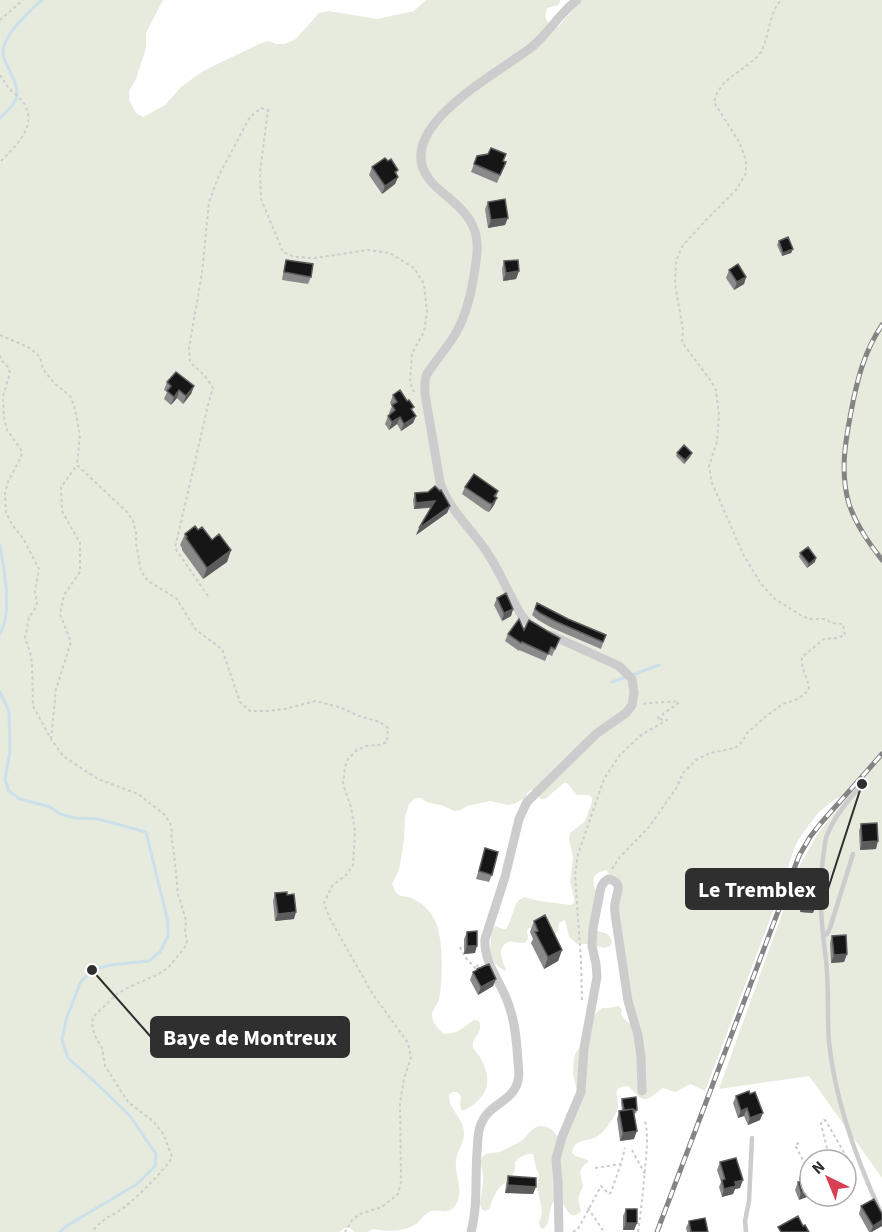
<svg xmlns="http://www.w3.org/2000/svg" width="882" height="1232" font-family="'Source Sans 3',sans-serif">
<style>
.green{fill:#e6ebde}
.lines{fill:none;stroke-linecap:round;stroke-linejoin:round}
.stream{stroke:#cbe0e9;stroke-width:3}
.path{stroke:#ccc;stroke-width:2;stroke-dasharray:3 3;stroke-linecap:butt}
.service{stroke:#ccc;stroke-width:4.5}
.minor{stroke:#ccc;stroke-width:9}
.rail-casing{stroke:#848484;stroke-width:5}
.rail{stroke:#fff;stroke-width:3;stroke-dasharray:9;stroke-linecap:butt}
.wall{fill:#8a8a8a}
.shaded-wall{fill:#5c5c5c}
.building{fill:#161616;stroke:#5c5c5c;stroke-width:1.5}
.leader{fill:none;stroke:#2f2f2f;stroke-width:2}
.callout-dot{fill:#2f2f2f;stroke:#fff;stroke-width:2}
.callout{fill:#2f2f2f;stroke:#2f2f2f;stroke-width:2}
.callout-label{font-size:22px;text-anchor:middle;font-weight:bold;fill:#fff}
</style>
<rect width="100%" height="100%" fill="#fff"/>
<path class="green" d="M0 0H163L146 33V48L136 79 129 91V100L136 113 143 117 165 105 181 87 203 71 259 44 268 41 276 44H285L296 39 319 13 329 11 377 19 414 11 426 0H560V2L558 5 547 8C544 17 546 23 555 28L559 26 581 0H882V1178L809 1076 719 1089 798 869 817 835 849 794 835 799 818 813 798 840 794 849 778 898 705 1091 690 1084 675 1092 663 1088C658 1091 656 1094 651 1097 641 1104 636 1092 628 1086 610 1087 619 1097 618 1108 617 1112 614 1117 611 1121 607 1127 601 1135 594 1138 583 1142 575 1139 572 1153L576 1156 588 1160V1162L582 1167 580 1172 583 1186 578 1198 581 1211C570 1223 567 1208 561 1201H554C547 1210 552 1223 543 1229L540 1227 539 1222 541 1217 542 1211 537 1187 539 1174 536 1168 533 1154C527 1153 519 1157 515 1162 517 1178 505 1180 497 1191 493 1197 491 1203 489 1210L484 1211 481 1208 480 1203C481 1194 484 1185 483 1175 483 1169 479 1163 482 1158 486 1151 492 1154 499 1152 502 1151 518 1143 520 1142 529 1136 533 1122 546 1127 555 1129 556 1138 564 1141L566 1139 565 1121 566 1114 572 1106 577 1090 573 1075 574 1057 576 1052 587 1039 594 1015 602 1008H609L619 1006 622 1010 621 1014 624 1019 633 1026V1012L616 892 611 876 606 870C584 875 596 890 603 903L600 909 597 931C605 933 610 933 612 943L610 946 604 948 589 944H577L569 937 565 920 559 923 558 931 555 935 545 934 532 928H529L527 930 528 939 524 943C519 943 513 941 509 942 496 946 502 961 506 969L505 971C498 967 490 960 490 951 490 947 491 944 491 940 491 933 490 932 495 926L503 929H506L508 926 516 904 519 900 524 897 539 901 571 905 574 903V898L570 882 573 857 569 840 570 833 585 821 592 802V798L589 795H577L567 783H564L545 799H541L534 790H531L527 793 525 798 514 804 508 805 490 801 467 806 461 810 454 811 444 806 427 802 421 798H415L409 804 405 817 404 840 399 870 392 884C394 888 395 893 399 895 402 897 406 896 408 897 422 901 432 912 437 925 443 944 443 979 439 999 438 1005 432 1009 432 1015 432 1023 439 1029 444 1034 461 1033 461 1028 474 1020L479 1021C484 1035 471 1036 473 1047 474 1051 479 1054 481 1059 493 1082 488 1097 465 1110H461L460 1105 461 1096 457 1092H453L449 1095C448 1109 464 1118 464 1133 464 1143 457 1151 456 1160 454 1177 467 1196 452 1209 445 1215 434 1206 426 1214 422 1217 420 1221 416 1224 404 1232 387 1232 372 1229L368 1232H355L350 1228H345L339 1232H0Z"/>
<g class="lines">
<path class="stream" d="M0 118C21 98 21 95 9 69 6 64 3 58 3 51 4 35 30 10 42 0
M0 545C4 572 13 609 0 634
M632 675 659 665
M612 682 626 677
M0 692 9 711 10 751 5 780 9 791 20 799 50 807 60 814 75 818 98 819 146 832 168 922V936L160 952 149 961 110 965 92 970 80 983 66 1020 62 1040 68 1058 96 1083 130 1116 156 1154 155 1166 137 1184 68 1225 60 1232"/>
<path class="path" d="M0 20 23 0
M0 75C3 79 5 83 8 87 13 93 21 98 25 105 37 128 15 146 0 162
M0 335 30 348 40 357 43 369 53 382 70 396 74 405 80 435 77 465 128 513 133 521 136 532V543L141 571 148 581 176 598 196 630 222 649 240 702 250 711H266L285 709 316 701 339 707 359 716 380 722 388 728 387 742 379 745 366 746 357 750 348 759 345 767 343 784 351 807 355 831 353 865 347 874 332 886 324 903 329 917 372 993 408 1043 411 1057 404 1079 400 1103 401 1182 398 1194 382 1207 360 1214 352 1220 345 1232
M0 355 2 361 8 367 10 373 3 396 4 418 7 430 22 451 21 457 8 482 5 493 6 513 13 526 23 538 39 569 35 591 37 603 34 611 29 617 25 638 30 652 32 663 33 706 51 739 63 756 98 779 138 794 165 815 170 823 172 832 171 839 173 844 178 894 186 920 185 932 187 941 185 947 168 968 157 975 129 987 117 994 93 1017 92 1024 95 1036 102 1048 105 1066 128 1102 153 1121 164 1135 172 1157C167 1168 136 1198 126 1206 113 1216 102 1218 92 1232
M208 596 175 548 208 405 213 388 205 376 190 362 189 348 202 273 209 202 219 175 250 117 261 108 268 110 260 172 261 199 283 252 295 257 315 258 368 250 390 253 414 268 424 284 427 312 424 332 412 353 410 382 414 392
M51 739 56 689 71 642 60 614 64 595 80 572V543L62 511 61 487 77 465
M612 869 619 858 649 827 677 787 683 773 696 760 710 753 735 748 742 742 747 733 765 717 783 704 798 699 809 690C809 678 800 670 802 657L824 639 837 638 845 635 843 624 832 623 824 619H811L802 616 775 599 761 584 743 554 712 483 709 466 717 442 719 415 716 390 711 381 682 342 683 330 675 284 676 262 678 256 683 245 706 220 736 190 746 173V160L739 142 714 102C719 81 736 75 751 62 755 59 759 56 761 52 770 35 768 15 781 0
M460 947 465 957 476 969H477L478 962
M582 1000 581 961 575 875 578 854 604 779 619 756 641 735 667 720 657 719C664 712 672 709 678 703V701L641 704
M799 1143 795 1145 810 1173
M632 1150 645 1174
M830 1160 821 1124 822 1122 824 1120 826 1121 851 1165
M595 1168 621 1164
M588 1208 604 1232
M573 1232 578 1229 600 1188 601 1186 609 1194 611 1192 621 1164 625 1148
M638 1232C641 1211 643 1191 645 1170 646 1153 649 1137 645 1121"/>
<path class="service" d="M859 788C847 802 835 816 828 833 825 838 825 845 824 851 818 889 821 922 826 960 829 987 827 1014 829 1042 835 1102 857 1161 882 1215
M823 937 827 934 830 928 853 854
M746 1232 745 1221 749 1201 752 1138"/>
<path class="minor" d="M538 629 528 623 522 616C510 597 502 576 490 557 475 531 449 512 440 482L425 394C425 388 424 382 426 376 428 371 433 366 436 361 446 348 457 334 463 318 469 303 474 278 476 261 481 232 471 216 449 198 442 192 434 186 429 179 390 128 502 71 533 46 549 32 560 13 577 0
M471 1232C478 1206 475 1179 477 1152 478 1143 477 1133 481 1124 490 1101 517 1103 519 1074 517 1053 517 1029 510 1009 504 985 483 964 485 939L505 877 519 819 527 802 596 734 626 713 632 705 634 693 632 679 619 666 551 635
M559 1232 558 1182 556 1159 562 1137 581 1092 584 1048 597 977 596 964 592 946 593 928 601 887 604 882 608 879C625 883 616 892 615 904 614 907 615 911 615 914L628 1001 638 1035 641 1057 642 1091"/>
<defs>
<path id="rail" d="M882 325C864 352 857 380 851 412 845 443 840 473 849 504 856 525 869 543 882 560
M657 1232 799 856 810 837 821 823 882 754"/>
</defs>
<use href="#rail" class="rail-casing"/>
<use href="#rail" class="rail"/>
</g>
<path class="wall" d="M477 156 506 162 497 183 471 172Z
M388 161 398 170 396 174 398 177 395 184 382 194 369 175 372 167Z
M488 202 505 225 488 228 485 209Z
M779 241 793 249 791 253 782 256 777 245Z
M286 260 311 277 308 284 282 280 284 268Z
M504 261 519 271 516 279 503 281 502 269Z
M729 270 746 277 744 284 734 290 726 278Z
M167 382 194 386 191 394 183 404 177 398 171 405 164 399 167 392 164 390Z
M393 395 407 401 414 407 412 410 416 416 413 423 401 431 397 424 389 430 385 424 388 416 390 414 389 413 392 406 390 403Z
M677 453H692L690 457 684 464 676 456Z
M465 487 498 491 494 505 489 512 486 511 462 494Z
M415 493 450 506 447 513 416 535 431 508 414 509 413 500Z
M198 530 212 540 231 550 227 562 203 579 182 550V548L180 545 185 534Z
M800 553 815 562 807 568 799 557Z
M497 598 513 609 511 616 502 621 494 605Z
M537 603 568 619 606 635 601 649 552 628 538 620 532 615Z
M524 630 557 645 552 656 548 654 545 661 519 650V651L505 641 508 634Z
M861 824 876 849 860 850 859 831Z
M485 848 492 875 489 882 476 879Z
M804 890 813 913 800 912 801 898Z
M275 893 294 919 275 921 273 901Z
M534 921 562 950 558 961 544 969 531 943 533 939 530 932Z
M467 932 475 953 464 954V939Z
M832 936 847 954 844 962 831 963 830 943Z
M477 969 496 979 493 986 478 995 470 980 473 972 476 971Z
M736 1096 760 1120 748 1125 744 1116 738 1118 733 1103Z
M622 1099 637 1110 636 1113 634 1114V1139L620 1141 617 1119 619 1111H622L621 1102Z
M720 1162 740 1188 735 1189 733 1194 722 1197 719 1187 721 1182 717 1170Z
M810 1174 799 1200 795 1190 798 1182H799L800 1178Z
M508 1176 533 1194 505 1193 506 1184Z
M861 1206 882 1226 872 1232H869L859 1214Z
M626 1209 637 1223 634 1230H623V1216Z
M689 1221 708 1232H687L686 1228Z"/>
<path class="shaded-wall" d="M398 177 395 184 382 194 385 186Z
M508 218 505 225 488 228 491 220Z
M793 249 791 253 782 256 783 253Z
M519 271 516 279 503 281 506 273Z
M746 277 744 284 734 290 737 282Z
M194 386 191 394 183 404 186 396Z
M179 390 177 398 171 405 174 397Z
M416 416 413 423 401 431 404 424Z
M400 417 397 424 389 430 392 422Z
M692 453 690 457 684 464 685 460Z
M497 498 494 505 489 512 492 504Z
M435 501 432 507 414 509 416 503Z
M450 506 447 513 416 535 419 528Z
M231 550 227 562 203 579 207 568Z
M816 558 815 562 807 568 809 564Z
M513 609 511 616 502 621 504 613Z
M878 841 876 849 860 850 862 842Z
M803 905 816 906 813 913 800 912Z
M296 912 294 919 275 921 278 914Z
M467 946H477L475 953 464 954Z
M562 950 558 961 544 969 548 957Z
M847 954 844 962 831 963 834 955Z
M496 979 493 986 478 995 481 987Z
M747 1108 744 1116 738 1118 741 1111Z
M763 1113 760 1120 748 1125 750 1118Z
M637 1131 634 1139 620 1141 623 1133Z
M743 1180 740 1188 735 1189 733 1194 722 1197 724 1189 735 1182Z
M508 1185 536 1187 533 1194 505 1193Z
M810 1189V1196L799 1200 801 1192Z
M882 1220V1226L871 1232 873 1226Z
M626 1223H637L634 1230H623Z"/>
<path class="building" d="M491 148 506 154 503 161 506 162 500 175 474 164 477 156 488 154Z
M385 158 388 161 391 159 398 170 395 172 398 177 385 186 372 167Z
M505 199 508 218 491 220 488 202Z
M788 237 793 249 783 253 779 241Z
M286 260 313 264 311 277 284 272Z
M518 260 519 271 506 273 504 261Z
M738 264 746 277 737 282 729 270Z
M176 372 194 386 186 396 179 390 174 397 167 391 171 386 167 382Z
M400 390 407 401 409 400 414 407 411 409 416 416 404 424 400 417 392 422 388 416 395 410 392 405 397 402 393 395Z
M684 445 692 453 685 460 677 453Z
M474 474 498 491 494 496 497 498 492 504 489 503 465 487Z
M435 486 440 491 441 490 450 506 419 528 435 501 416 503 415 493 428 492Z
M195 526 198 530 202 527 212 540 219 534 231 550 207 568 186 538 187 537 185 534Z
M808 547 816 558 809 564 800 553Z
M506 593 513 609 504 613 497 598Z
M537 603 568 619 606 635 603 642 555 621 540 613 535 609Z
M519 619 524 630 529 620 549 632 560 638 555 649 551 647 548 654 522 642 521 643 508 634Z
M877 823 878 841 862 842 861 824Z
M485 848 498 852 492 875 479 871Z
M287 892V895L294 894 296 912 278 914 275 893Z
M545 915 562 950 548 957 535 932 538 931 534 921Z
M477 931V946H467V932Z
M846 935 847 954 834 955 832 936Z
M489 964 496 979 481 987 473 972 477 970V969Z
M749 1091 750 1094 755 1092 763 1113 750 1118 747 1108 741 1111 736 1096Z
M636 1097 637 1110H633V1109L624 1110 622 1099Z
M633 1109 637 1131 623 1133 619 1111Z
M736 1158 743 1180 735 1182 736 1186 724 1189 722 1180 725 1179 720 1162Z
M810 1174V1189L801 1192 798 1182 801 1181 800 1178Z
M508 1176 536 1178V1187L508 1185Z
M874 1199 882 1214V1220L873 1226 861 1206Z
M626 1209H637V1223H626Z
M798 1216 803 1226 805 1225 809 1232H781L778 1227Z
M705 1218 708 1232H691L689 1221Z"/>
<path class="leader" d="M862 784L828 889M92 970L151 1037"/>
<g class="callout-dot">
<circle cx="862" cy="784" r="6"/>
<circle cx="92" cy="970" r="6"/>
</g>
<g class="callout">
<rect x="686" y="869" width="142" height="40" rx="6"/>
<rect x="151" y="1017" width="198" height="40" rx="6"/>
</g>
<g class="callout-label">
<text x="757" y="897">Le Tremblex</text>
<text x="250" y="1045">Baye de Montreux</text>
</g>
<g transform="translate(828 1178) rotate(317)"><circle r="28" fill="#ffffff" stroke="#acacac" stroke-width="1.5"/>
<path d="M0-4.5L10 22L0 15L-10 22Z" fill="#d73f55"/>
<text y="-9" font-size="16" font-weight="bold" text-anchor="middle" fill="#2f2f2f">N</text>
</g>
</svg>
